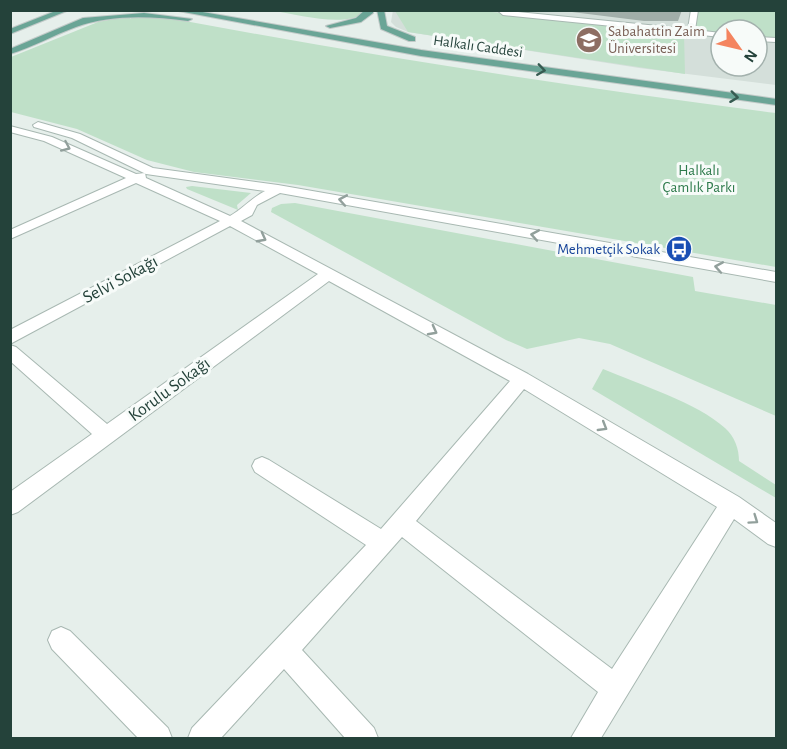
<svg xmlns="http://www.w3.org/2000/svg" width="787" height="749" font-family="'Alegreya Sans',sans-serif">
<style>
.built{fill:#d4dfda;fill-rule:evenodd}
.green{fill:#bfe0c8}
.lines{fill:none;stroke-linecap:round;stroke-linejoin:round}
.street-casing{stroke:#a8b8b2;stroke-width:2}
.primary-casing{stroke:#c2cac8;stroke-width:2}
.street{fill:#fff;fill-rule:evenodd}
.primary{fill:#6aa596;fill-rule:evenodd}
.wall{fill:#a1aea9}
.oneway{stroke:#365b51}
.oneway2{stroke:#92a09c}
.labels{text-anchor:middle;stroke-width:6;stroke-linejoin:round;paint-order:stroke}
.far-education-label{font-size:15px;fill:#785e54;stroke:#f7fbf9;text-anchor:start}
.far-street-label{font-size:15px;fill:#24423a;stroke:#f7fbf9}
.far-park-label{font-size:15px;fill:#2d7a4b;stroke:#f7fbf9}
.far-transit-label{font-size:15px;fill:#164399;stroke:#f7fbf9;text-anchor:end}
.street-label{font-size:18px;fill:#24423a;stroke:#f7fbf9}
</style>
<rect width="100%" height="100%" fill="#e6efeb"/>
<path class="built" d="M393 10 776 11V85L639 68 408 32 396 27 391 22ZM721 30H757V66H721Z"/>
<path class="green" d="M363 10V13C344 28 297 14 274 11Z
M395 11H483L684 34 685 74 408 32Z
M695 11H776V40L757 39V30H721V35L691 32Z
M130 16V19L134 16 163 17C366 55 571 87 776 113V267L298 185 194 172 147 160 77 129 11 112V57L98 22Z
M192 186 251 193 237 205 238 210 187 189 186 187Z
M295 203 693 277 695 291 776 305V416L610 344 579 338 527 349 506 340 271 212 272 208 281 204Z
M603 369C638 384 698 403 725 428 735 437 739 449 739 461L776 485V498L592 389Z"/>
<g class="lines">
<defs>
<path id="street" d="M497 10 688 29 691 10H698L695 30 721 33V37L503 15Z
M757 37 776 38V42L757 41Z
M38 122 80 134 153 168 278 185 776 272V282L280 193 257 205 252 215 241 221 528 374 739 497 776 523V547L768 544 734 519 601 738H571L598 692 402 537 302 650 374 728 378 738H345L284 669 221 738H188L192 728 366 545 255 472 252 466 255 460 262 457 269 460 381 529 510 381 329 281 18 512 10 515V492L92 434 10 361V345L16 347 107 424 318 274 230 226 10 344V330L220 221 136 183 10 239V230L126 178 44 141 10 132V126L52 137 136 174 145 173 146 178 230 216C244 208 250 199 265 191L146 174 72 138 34 127 33 125ZM524 389 717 507 612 669 416 521Z
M61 627 70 631 168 728 172 738H138L52 649 48 640 52 631Z"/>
<path id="primary" d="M58 10H69L10 34V29Z
M173 10H191L421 50 776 99V105L421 56Z
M365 10H373V13L361 22 330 28 326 26 356 18Z
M377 10H384L387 26 415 37V41H409L381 29Z
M144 13 192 19 188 21C152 16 111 14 76 27 54 35 33 47 10 54V49L83 18Z"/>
</defs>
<use href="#street" class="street-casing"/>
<use href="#primary" class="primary-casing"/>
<use href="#street" class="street"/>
<use href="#primary" class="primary"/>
</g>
<path class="wall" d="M556 10H682L678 21H644Z"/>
<defs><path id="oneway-chevron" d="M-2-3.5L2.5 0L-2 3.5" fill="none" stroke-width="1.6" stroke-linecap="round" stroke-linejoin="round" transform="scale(1.5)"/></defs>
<g class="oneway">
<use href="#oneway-chevron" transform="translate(541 70) rotate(8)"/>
<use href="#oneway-chevron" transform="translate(734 97) rotate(7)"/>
</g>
<g class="oneway2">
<use href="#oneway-chevron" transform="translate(66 147) rotate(24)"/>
<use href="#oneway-chevron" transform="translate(343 200) rotate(-170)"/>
<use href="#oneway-chevron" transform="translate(535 235) rotate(-170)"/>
<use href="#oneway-chevron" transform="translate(262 238) rotate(28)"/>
<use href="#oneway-chevron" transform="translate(719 267) rotate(-170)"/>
<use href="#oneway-chevron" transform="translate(433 331) rotate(28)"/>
<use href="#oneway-chevron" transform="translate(603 427) rotate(31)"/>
<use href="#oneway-chevron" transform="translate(754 520) rotate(35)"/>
</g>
<defs>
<symbol id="university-disc" viewBox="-11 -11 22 22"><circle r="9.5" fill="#8d6e63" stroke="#f7fbf9"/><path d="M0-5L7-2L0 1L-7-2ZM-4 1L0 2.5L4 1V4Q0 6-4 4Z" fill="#fff"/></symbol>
<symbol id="bus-disc" viewBox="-11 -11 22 22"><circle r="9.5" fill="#1a4fb4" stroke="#f7fbf9"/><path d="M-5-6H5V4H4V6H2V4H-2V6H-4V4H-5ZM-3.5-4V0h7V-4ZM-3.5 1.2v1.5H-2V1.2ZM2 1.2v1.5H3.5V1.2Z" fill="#fff"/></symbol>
</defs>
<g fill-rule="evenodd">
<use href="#university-disc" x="574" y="25" width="30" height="30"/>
<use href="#bus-disc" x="664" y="234" width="30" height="30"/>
</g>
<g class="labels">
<g class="far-education-label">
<text x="608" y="36">Sabahattin Zaim<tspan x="608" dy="17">Üniversitesi</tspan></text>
</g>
<g class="far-street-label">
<text transform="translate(478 46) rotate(8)" y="5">Halkalı Caddesi</text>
</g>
<g class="far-park-label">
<text x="699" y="175">Halkalı<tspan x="699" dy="17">Çamlık Parkı</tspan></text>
</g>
<g class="far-transit-label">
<text x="660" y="254">Mehmetçik Sokak</text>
</g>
<g class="street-label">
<text transform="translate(120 279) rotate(-28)" y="6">Selvi Sokağı</text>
<text transform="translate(169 389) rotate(-36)" y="6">Korulu Sokağı</text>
</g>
</g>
<rect width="787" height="749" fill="none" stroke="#24423a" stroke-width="24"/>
<g transform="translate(739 48) rotate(124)"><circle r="28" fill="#f7fbf9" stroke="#a3b1ad" stroke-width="1.5"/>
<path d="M0-4.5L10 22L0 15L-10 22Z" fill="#f4845f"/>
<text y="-9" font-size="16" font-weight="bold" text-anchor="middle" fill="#24423a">N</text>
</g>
</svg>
